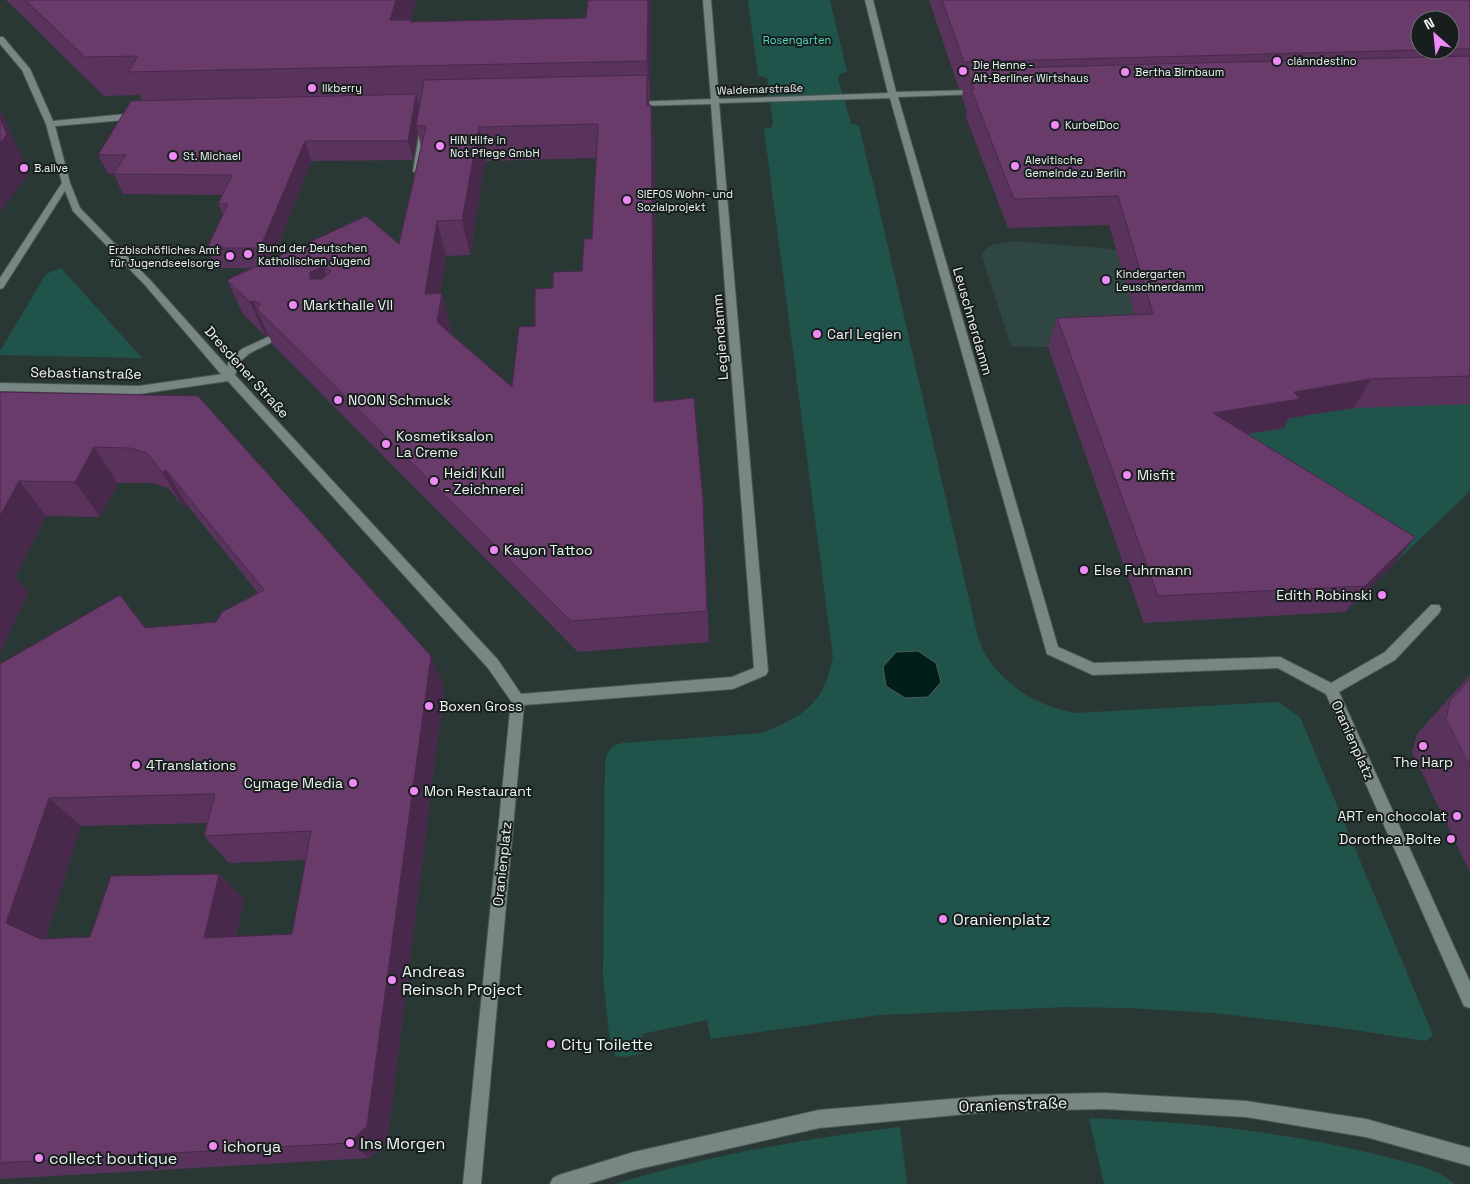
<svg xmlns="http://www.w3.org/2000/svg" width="1470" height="1184" font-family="'Space Grotesk',sans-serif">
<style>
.built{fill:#304642}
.green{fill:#20544b}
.water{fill:#011e1a;stroke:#485e5b}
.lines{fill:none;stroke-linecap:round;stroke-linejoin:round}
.service-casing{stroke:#4b5754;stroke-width:2}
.pedestrian-casing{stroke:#4b5754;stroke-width:2}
.minor-casing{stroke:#4b5754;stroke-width:2}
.tertiary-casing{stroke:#4b5754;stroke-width:2}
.service{fill:#788784;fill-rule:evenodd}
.pedestrian{fill:#788784;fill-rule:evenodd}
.minor{fill:#788784;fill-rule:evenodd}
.tertiary{fill:#788784;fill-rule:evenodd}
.wall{fill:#59335c;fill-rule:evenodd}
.shaded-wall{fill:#49294b}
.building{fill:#683b6b;stroke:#49294b;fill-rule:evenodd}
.poi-dot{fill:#f08bf6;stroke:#181e1d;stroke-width:2}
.labels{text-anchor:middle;stroke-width:4;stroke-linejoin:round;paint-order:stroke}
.far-park-label{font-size:11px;fill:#51dac3;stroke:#181e1d}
.far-poi-label{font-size:11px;fill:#ecf5f2;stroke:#181e1d;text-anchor:start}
.far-street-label{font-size:11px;fill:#ecf5f2;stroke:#181e1d}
.poi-label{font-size:14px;fill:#ecf5f2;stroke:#181e1d;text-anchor:start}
.street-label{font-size:14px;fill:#ecf5f2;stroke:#181e1d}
.near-poi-label{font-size:16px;fill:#ecf5f2;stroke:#181e1d;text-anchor:start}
.near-street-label{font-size:16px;fill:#ecf5f2;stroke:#181e1d}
</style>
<rect width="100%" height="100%" fill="#2a3835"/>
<path class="built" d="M1014 241 1175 254 1254 339 1048 347 1011 346 981 254 991 245Z"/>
<path class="green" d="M748 0H830L847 72 840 74 838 79 851 123 859 126 871 177 872 178 978 638C992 679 1034 706 1076 713L1278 702 1300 717 1433 1035 1426 1041 1334 1027 1214 1013 1129 1008 1066 1007 880 1015 711 1039 707 1020 642 1034 644 1053 626 1057 615 1056 609 1033 603 979 605 762C608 751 610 745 623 743L762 733C804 716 824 704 833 657L764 129 771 128 773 124 767 78 758 75Z
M61 268 142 358 0 355V351L46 274Z
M1470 404V491L1394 564 1197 440 1283 428 1278 420 1349 408Z
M1089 1118C1203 1122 1314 1135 1424 1167L1439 1173 1455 1184H1104Z
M900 1127 907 1184H616C709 1155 804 1139 900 1127Z"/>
<path class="water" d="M918 651 936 663 941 682 928 697 905 698 886 686 883 667 896 652Z"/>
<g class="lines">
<defs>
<path id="service" d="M424 126 428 129 421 171 417 174 413 171 420 129Z
M268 337 272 338 273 340 272 342 250 353 238 363 234 380H226L225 377 229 360 242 349Z"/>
<path id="pedestrian" d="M66 180 70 183 80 208 151 281 234 374 235 377 234 380H226L145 285 73 211 62 183Z"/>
<path id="minor" d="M703 0H711L719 99 888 93 865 0H873L896 92 979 90 983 92 979 94 898 97 1058 647 1094 663 1280 657 1331 683 1385 652 1431 605H1439L1441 609 1439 613 1395 660 1339 692 1470 982V1008L1464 1006 1326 694 1278 668 1093 675 1047 654 890 98 719 103 768 671 766 675 733 689 524 705 481 1184H463L511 701 488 668 228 381 139 394 0 391V383L139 386 230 373 234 374 498 660 521 694 732 677 754 668 711 104 632 106 628 104 632 102 711 99Z
M0 37H3L30 69 53 121 137 113 141 116 137 119 55 126 70 183 3 288 0 289V278L62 183 46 124 22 70 0 44Z"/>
<path id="tertiary" d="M1104 1093 1246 1101 1366 1119 1470 1148V1166L1366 1137 1246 1117 1104 1109 998 1111 819 1128 634 1170 588 1184H550L553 1178 559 1175 634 1152 819 1110 998 1095Z"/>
</defs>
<use href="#service" class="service-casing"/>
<use href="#pedestrian" class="pedestrian-casing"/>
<use href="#minor" class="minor-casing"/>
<use href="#tertiary" class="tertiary-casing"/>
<use href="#service" class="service"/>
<use href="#pedestrian" class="pedestrian"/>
<use href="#minor" class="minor"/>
<use href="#tertiary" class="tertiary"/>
</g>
<path class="wall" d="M6 0H416L411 20V22L586 18 651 0 650 99 649 100 654 139 656 401 703 500 709 642 578 652 272 344 269 335 265 336 243 314 227 280 252 268H216L207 248 223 215 218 204 222 195 123 194 114 174H108L98 155 142 101 139 95 104 96ZM418 132 421 147 399 244 272 259 311 161 413 160ZM596 158 592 239 582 271 553 288 535 326 512 387 450 333 451 328 440 293 446 256 470 255 485 161Z
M929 0H1470V404L1354 408 1289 418 1284 428 1247 434 1394 564 1345 612 1144 623 1048 347 1057 318 1135 315 1109 225 1008 228 966 117 967 111 962 97 963 89H959ZM1450 20V50H1420Z
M0 392 198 396 444 688 387 1142 370 1158 0 1179V664L145 628 216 622 258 593 187 505 183 507 168 488 152 483H118L100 517 46 516 15 577 28 592 0 653ZM207 823 204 836 229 863 306 860 292 934 236 937 244 900 219 874 90 937 45 939 81 826Z
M1470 675V872L1412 752 1417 734Z"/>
<path class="shaded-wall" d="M396 0H416L411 20 419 58 390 20Z
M648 0H651L650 99 647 61Z
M647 75 649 108 647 105Z
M416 94 421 114 416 126 418 132 413 160 408 141Z
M651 105 654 139 657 436 654 402Z
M0 109 29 173 0 212Z
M479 127 485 161 470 255 462 220Z
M305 141 311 161 268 268 260 248Z
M437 221 446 256 434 328 425 294Z
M323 267 335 301 310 279V272Z
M442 293 451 328 446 356 437 322Z
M253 301 268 335 265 336 250 302Z
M1371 379 1354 408 1289 418 1284 428 1200 441 1213 413 1294 392Z
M94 447 118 483 100 517 75 482Z
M166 470 187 505 183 507 162 472Z
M19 481 46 516 15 577 28 592 0 653V516Z
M1415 537 1394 564 1345 612 1365 586Z
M431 656 444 688 387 1142 370 1158 349 1143Z
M49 798 81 826 42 948 6 923Z
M219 874 244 900 230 962 204 938Z"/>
<path class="building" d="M25 0H396L390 20H411L410 22 586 18 588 0H648L647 61 128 72 138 56 85 57Z
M942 0H1470V49H1450V20H1420V50L964 62Z
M1470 56V376L1371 379 1294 392 1300 399 1213 413 1415 537 1365 586 1158 596 1057 318 1153 314 1118 196 1014 199 971 89H974L967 69Z
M647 75V105H651L654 402 694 398 703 500 707 611 571 621 257 309 260 306 259 303 253 301 250 302 227 280 366 216 399 244 426 126H416L424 80ZM598 124 592 239H584L582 271 553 272V288L535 289V326L519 327 512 387 437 322 442 293 425 294 437 221 462 220 479 127ZM323 267 331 271 322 279H310V272Z
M416 94 408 141H305L260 248H207L228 204H218L232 175 113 174 126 155H98L131 101Z
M0 119 7 134 0 143Z
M0 392 198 396 431 656 367 1126 349 1143 0 1163V664L120 595 145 628 216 622 222 612 264 590 166 470 162 472 147 453 130 448 94 447 75 482 19 481 0 516ZM215 794 204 836 311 831 292 934 204 938 219 874 111 876 90 937 40 939 6 923 49 798Z
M1470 679V767L1446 719 1450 701Z"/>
<g class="poi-dot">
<circle cx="1277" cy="61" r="5"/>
<circle cx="963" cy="71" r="5"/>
<circle cx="1125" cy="72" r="5"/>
<circle cx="312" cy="88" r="5"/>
<circle cx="1055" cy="125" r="5"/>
<circle cx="440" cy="146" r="5"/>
<circle cx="173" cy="156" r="5"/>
<circle cx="1015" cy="166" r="5"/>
<circle cx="24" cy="168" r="5"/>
<circle cx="627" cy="200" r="5"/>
<circle cx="248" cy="254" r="5"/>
<circle cx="230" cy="256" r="5"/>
<circle cx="1106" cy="280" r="5"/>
<circle cx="293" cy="305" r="5"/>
<circle cx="817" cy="334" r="5"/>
<circle cx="338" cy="400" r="5"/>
<circle cx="386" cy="444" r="5"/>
<circle cx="1127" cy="475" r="5"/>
<circle cx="434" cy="481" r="5"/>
<circle cx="494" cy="550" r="5"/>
<circle cx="1084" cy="570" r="5"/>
<circle cx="1382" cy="595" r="5"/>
<circle cx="429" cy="706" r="5"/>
<circle cx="1423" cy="746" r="5"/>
<circle cx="136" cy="765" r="5"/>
<circle cx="353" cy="783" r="5"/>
<circle cx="414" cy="791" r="5"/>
<circle cx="1457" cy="816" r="5"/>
<circle cx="1451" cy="839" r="5"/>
<circle cx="943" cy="919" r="5"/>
<circle cx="392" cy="980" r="5"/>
<circle cx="551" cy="1044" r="5"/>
<circle cx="350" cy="1143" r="5"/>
<circle cx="213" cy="1146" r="5"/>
<circle cx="39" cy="1158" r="5"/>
</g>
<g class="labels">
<g class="far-park-label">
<text x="797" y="44">Rosengarten</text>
</g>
<g class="far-poi-label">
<text x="1287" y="65">clánndestino</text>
<text x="973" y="69">Die Henne -<tspan x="973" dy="13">Alt-Berliner Wirtshaus</tspan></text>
<text x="1135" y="76">Bertha Birnbaum</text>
<text x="322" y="92">Ilkberry</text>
<text x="1065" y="129">KurbelDoc</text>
<text x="450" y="144">HiN Hilfe in<tspan x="450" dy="13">Not Pflege GmbH</tspan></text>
<text x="183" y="160">St. Michael</text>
<text x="1025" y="164">Alevitische<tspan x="1025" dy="13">Gemeinde zu Berlin</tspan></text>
<text x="34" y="172">B.alive</text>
<text x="637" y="198">SIEFOS Wohn- und<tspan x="637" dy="13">Sozialprojekt</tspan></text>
<text x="258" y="252">Bund der Deutschen<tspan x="258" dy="13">Katholischen Jugend</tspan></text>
<text x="220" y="254" text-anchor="end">Erzbischöfliches Amt<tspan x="220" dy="13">für Jugendseelsorge</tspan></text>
<text x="1116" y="278">Kindergarten<tspan x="1116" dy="13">Leuschnerdamm</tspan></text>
</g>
<g class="far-street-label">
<text transform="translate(760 89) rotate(-2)" y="4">Waldemarstraße</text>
</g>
<g class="poi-label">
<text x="303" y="310">Markthalle VII</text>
<text x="827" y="339">Carl Legien</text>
<text x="348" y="405">NOON Schmuck</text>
<text x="396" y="441">Kosmetiksalon<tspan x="396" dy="16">La Creme</tspan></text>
<text x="444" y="478">Heidi Kull<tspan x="444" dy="16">- Zeichnerei</tspan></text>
<text x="1137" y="480">Misfit</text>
<text x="504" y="555">Kayon Tattoo</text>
<text x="1094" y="575">Else Fuhrmann</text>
<text x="1372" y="600" text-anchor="end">Edith Robinski</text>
<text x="439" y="711">Boxen Gross</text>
<text x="1423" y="767" text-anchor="middle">The Harp</text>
<text x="146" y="770">4Translations</text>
<text x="343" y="788" text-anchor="end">Cymage Media</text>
<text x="424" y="796">Mon Restaurant</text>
<text x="1447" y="821" text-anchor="end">ART en chocolat</text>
<text x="1441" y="844" text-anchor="end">Dorothea Bolte</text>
</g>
<g class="street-label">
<text transform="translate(973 321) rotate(74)" y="5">Leuschnerdamm</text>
<text transform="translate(720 337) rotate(-94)" y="5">Legiendamm</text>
<text transform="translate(247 372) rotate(48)" y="5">Dresdener Straße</text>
<text transform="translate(86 373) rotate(1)" y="5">Sebastianstraße</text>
<text transform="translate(1353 740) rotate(66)" y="5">Oranienplatz</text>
<text transform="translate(502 864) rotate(-84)" y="5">Oranienplatz</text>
</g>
<g class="near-poi-label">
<text x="953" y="925">Oranienplatz</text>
<text x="402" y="977">Andreas<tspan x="402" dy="18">Reinsch Project</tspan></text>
<text x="561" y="1050">City Toilette</text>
<text x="360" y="1149">Ins Morgen</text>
<text x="223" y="1152">ichorya</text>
<text x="49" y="1164">collect boutique</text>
</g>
<g class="near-street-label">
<text transform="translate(1013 1104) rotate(-2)" y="6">Oranienstraße</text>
</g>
</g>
<g transform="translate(1435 35) rotate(333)"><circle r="24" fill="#181e1d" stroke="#6d7472"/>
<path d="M0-4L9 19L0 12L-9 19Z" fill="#f08bf6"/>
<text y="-8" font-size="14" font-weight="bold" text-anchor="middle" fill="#ecf5f2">N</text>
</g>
</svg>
